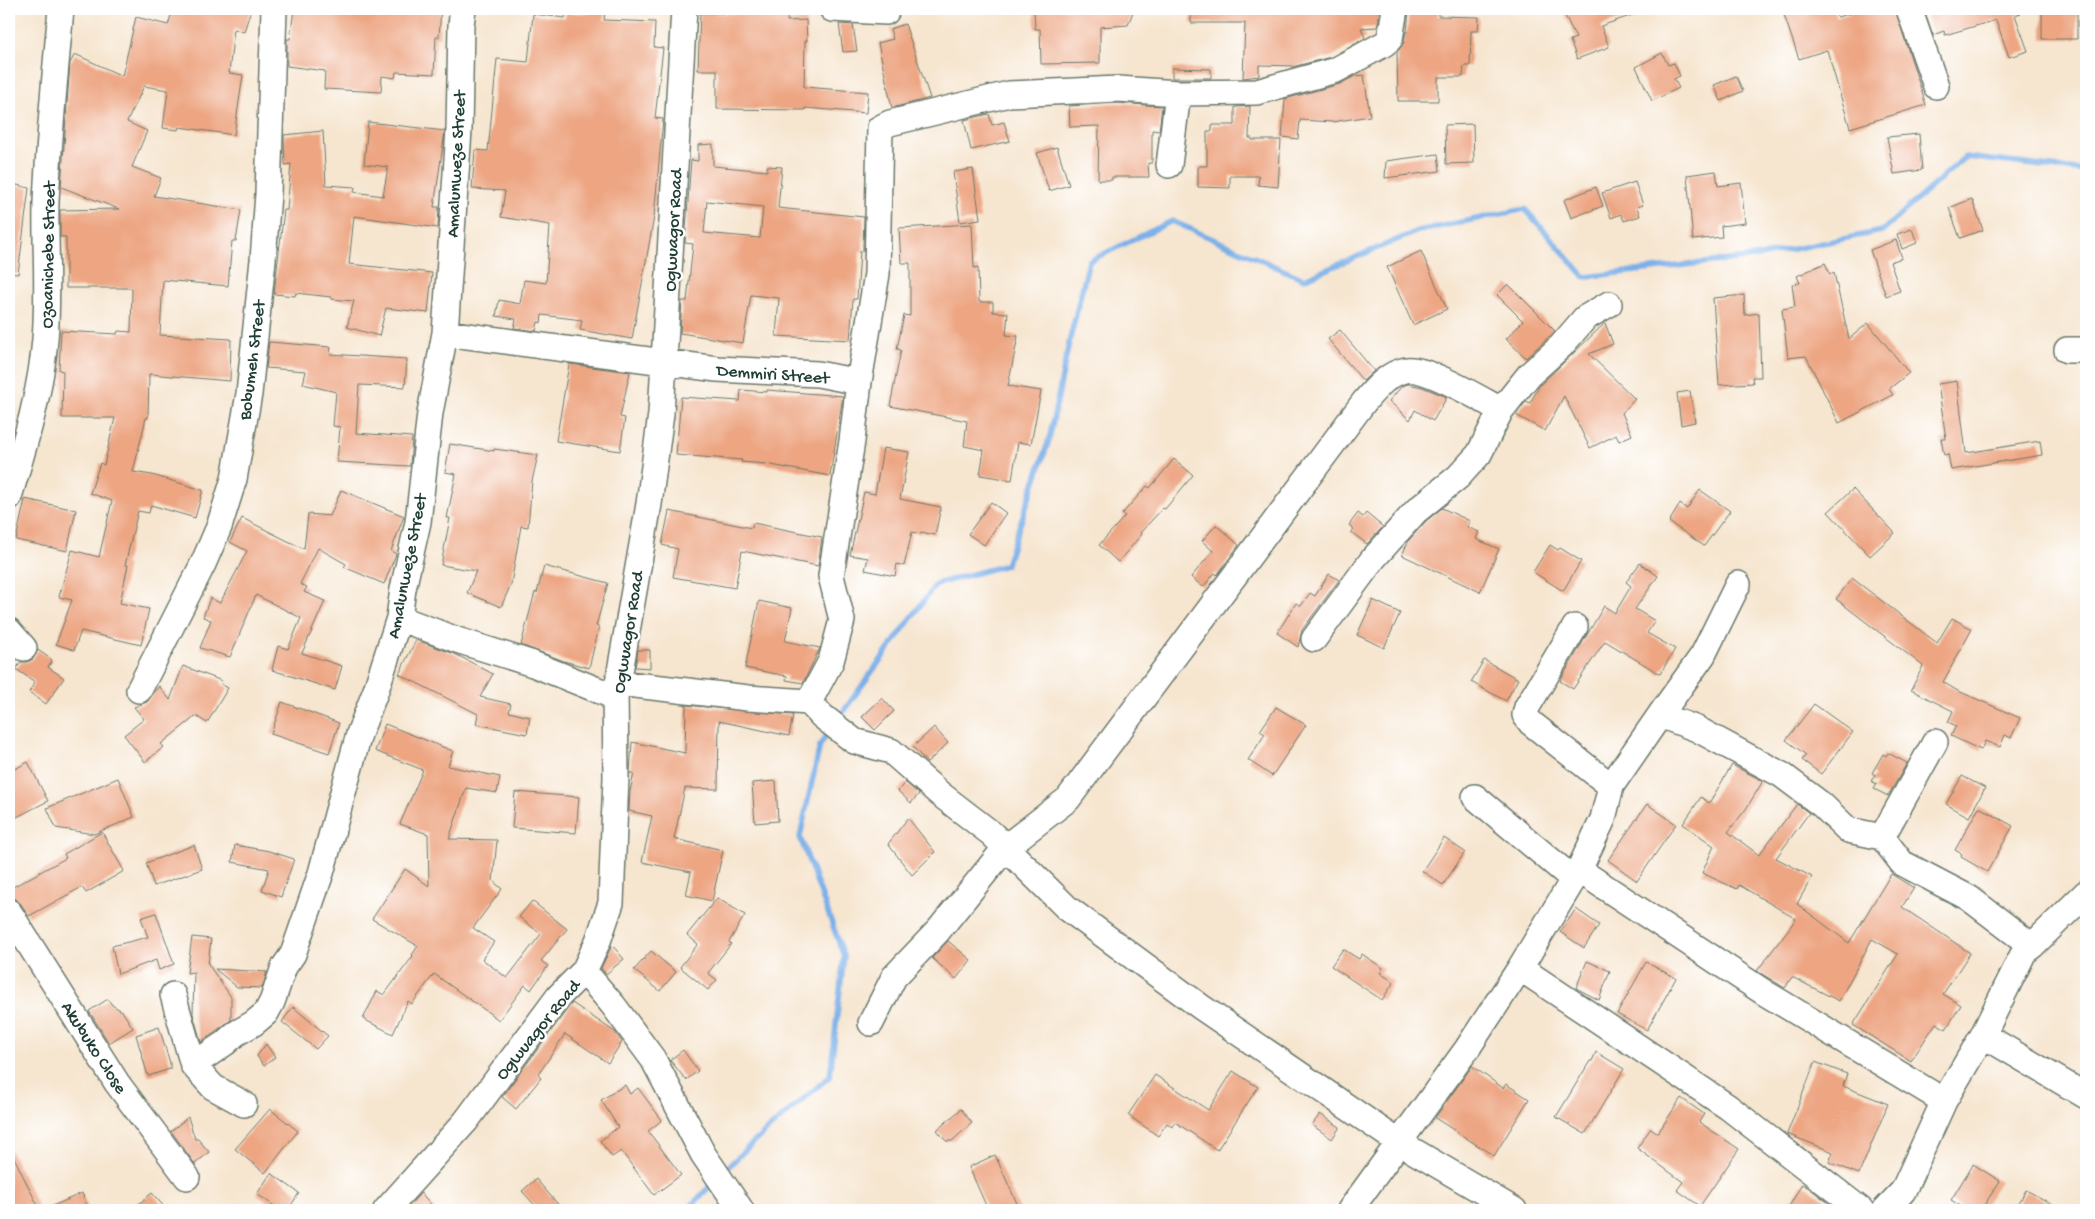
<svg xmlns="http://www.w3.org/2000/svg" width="2095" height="1219" font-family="'Gochi Hand',sans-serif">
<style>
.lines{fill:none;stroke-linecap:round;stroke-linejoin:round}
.stream{stroke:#7bb0e9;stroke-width:5.5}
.building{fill:#eda582;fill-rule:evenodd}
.minor-casing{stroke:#6a786a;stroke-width:28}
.minor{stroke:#fff;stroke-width:25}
.labels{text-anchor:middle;stroke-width:5;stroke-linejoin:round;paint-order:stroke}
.street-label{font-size:18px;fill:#1f3d34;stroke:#fff}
</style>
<rect width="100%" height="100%" fill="#fff"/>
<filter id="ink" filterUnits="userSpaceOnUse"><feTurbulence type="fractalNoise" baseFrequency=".02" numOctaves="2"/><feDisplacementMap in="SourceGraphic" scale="10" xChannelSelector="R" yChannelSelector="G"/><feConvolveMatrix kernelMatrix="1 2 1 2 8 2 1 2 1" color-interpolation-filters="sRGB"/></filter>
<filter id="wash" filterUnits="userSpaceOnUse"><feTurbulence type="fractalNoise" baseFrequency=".0096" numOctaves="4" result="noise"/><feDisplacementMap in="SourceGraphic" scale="20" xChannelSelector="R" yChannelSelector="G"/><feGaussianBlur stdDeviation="1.12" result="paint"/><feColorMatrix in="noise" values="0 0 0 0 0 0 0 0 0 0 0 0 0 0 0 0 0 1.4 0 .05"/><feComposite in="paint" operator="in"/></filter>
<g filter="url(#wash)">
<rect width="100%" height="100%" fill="#f6e5cf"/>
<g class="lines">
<path class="stream" d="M837 720 936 584 1006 565 1049 440 1069 343 1089 261 1172 221 1304 279 1418 231 1525 209 1585 277 1754 257 1882 231 1965 157 2086 171
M722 1173 748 1147 830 1076 844 956 800 837 820 745 830 730
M687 1210 714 1182"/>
</g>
<g id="blocks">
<path class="building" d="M173 9H251L244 32 234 29 229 73 243 75 234 135 179 127 178 130 163 128 168 90 144 86 127 122 147 131 132 167 161 178 154 196 241 210 236 241H232L228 286 163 280 160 335 231 339 230 381 149 374 148 418H146L133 472 152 475 203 490 195 518 151 505 149 513 138 511 125 565H128L120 603 149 609 141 645 81 631 74 650 56 644 72 600 59 597 72 550 99 557 112 501 90 493 100 463 104 465 115 418H62L63 371 59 370 61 331 117 334 118 331 131 332 132 288H66V237H60V210L119 209 61 187 70 63 75 54 122 76 136 17 168 25Z
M294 9H441L439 37H436L434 74 396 72 395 78 382 76 381 92 324 89 325 71 287 66V39H290Z
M1034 9H1134L1128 25 1100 27V63L1041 64 1040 29H1035Z
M1191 9H1378L1379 19 1377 27 1361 28 1365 38 1331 57 1292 67V66L1259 65V76L1243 78 1245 23H1191Z
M1409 9H1438V16L1479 17 1478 31H1471L1470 66H1464L1463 77H1438V101H1398L1397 52 1404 42 1406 32H1407Z
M1562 9H1644V11L1601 26 1609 47 1577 59 1570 40 1576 38Z
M1782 9H1834L1837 17 1867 9H1895L1926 105 1850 128 1827 50 1799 59Z
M1924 9H2020L2021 13 2015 15 2028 51 2009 57 1996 20 1945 35 1944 31 1933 35Z
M2042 9H2077V39H2042Z
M587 10 605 12 604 20 655 22 654 47 663 48 655 118 663 119 654 217 632 339 580 330 582 320 542 315 541 323 538 322 536 331 514 328 516 319 496 316 499 300 520 304 524 280 546 283 550 225 501 217 505 191 472 189 475 150 488 151 497 59 528 62 533 14 565 18 566 12 587 14Z
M700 13 788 14 787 21 806 20 807 41H805L804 87 868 92 866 113 805 108V110L717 109V70H698Z
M839 24 853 25 857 51 843 52Z
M905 24 930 98 892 108 878 43 893 39 890 29Z
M1662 53 1668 65 1674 63 1680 76 1674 79 1679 88 1652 101 1636 67Z
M1172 68 1211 69V78H1172Z
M1364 75 1370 116 1332 122 1300 120 1298 139 1282 137 1285 99 1340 84 1355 76Z
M1736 76 1743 91 1721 101 1714 85Z
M1118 103 1162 106 1159 131 1152 130V163H1148L1149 177H1112V180H1098L1099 126 1070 127 1069 106Z
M1250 106 1249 138H1252V140H1281L1278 187 1258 185 1259 176H1230V188L1198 187V168L1200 166H1207V131H1212V125H1235V107Z
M989 114 992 125 1004 122 1010 141 971 150 964 120Z
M368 122 445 131 434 207H439L438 228 354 216 349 264 432 273 428 313 386 308 379 336 347 327 354 301 331 299V297L296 293 295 296 274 294 284 210H287L291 164 285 165 284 135 323 131 326 185 355 187 354 192 383 196 388 167 364 164Z
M1473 124 1474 163 1446 164 1445 125Z
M1919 134 1922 170 1894 174 1887 137Z
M713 144V166L767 171V166L782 167 778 208 864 217 863 245V251H860L857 299H853L850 340 776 336 779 298 751 295 743 343 680 333 682 301H687L693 244 685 243 691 160 698 161V145ZM707 201 763 207 760 238 704 233Z
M1057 147 1069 185 1049 191 1037 153Z
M1438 154 1440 171 1385 178 1386 161Z
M973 169 980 219 960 222 953 172Z
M1716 171 1718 186 1741 183 1745 223 1721 226 1722 237 1693 240 1687 175Z
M1635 182 1643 205 1637 207 1640 216 1624 221 1621 214 1611 218 1602 193Z
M9 183 29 188 18 274 9 273Z
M1596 187 1603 206 1571 218 1564 200Z
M1972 199 1983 230 1960 238 1949 208Z
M972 224 974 268 978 267 979 302H993V312L1008 313 1006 335 1018 336 1008 386 1041 391 1031 444 1018 442 1012 480 980 475 984 450 964 446 967 421 890 406 901 350 897 349 904 315 910 316V263H901L899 228Z
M1912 229 1917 243 1902 249 1897 234Z
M1896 240 1902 258 1890 262 1900 291 1886 296 1870 250Z
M1421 251 1447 309 1413 325 1387 267Z
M1825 263 1830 274 1834 273 1849 339 1868 323 1909 373 1889 389 1893 395 1839 423 1806 356 1788 358 1782 309 1795 307 1792 284 1800 283 1797 276Z
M1508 284 1555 331 1526 358 1506 339 1523 321 1497 295Z
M1744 295 1745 315 1759 313 1761 377H1752L1753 383 1719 385 1713 298Z
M1605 323 1613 344 1589 354 1635 399 1622 413 1632 435 1619 441 1616 435 1590 448 1564 396 1545 431 1516 415 1526 401 1530 403 1540 385Z
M1340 330 1374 371 1363 381 1328 339Z
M269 342 331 347 330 354 407 359 405 387 359 385 356 433 412 437 410 466 337 462 340 427 333 426 336 392 303 384 306 371 266 368Z
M569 364 630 372 620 417 625 418 620 451 556 441Z
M1957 381 1966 453 2040 441 2042 455 1951 470 1948 454 1944 455 1941 439H1946L1938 384Z
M1408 384 1422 387 1447 397 1433 421 1415 410 1410 420 1389 401 1402 386Z
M741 390 767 392V390L843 396 830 476 766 464 741 462 742 460 676 455 681 397 740 401Z
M1690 391 1695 422 1681 425 1677 393Z
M450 444 494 451V449L538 455 532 481 528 527 521 526 511 584 501 607 467 593 476 571 441 565 450 518H447L456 474 445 472Z
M883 448 909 452 900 499 941 507 935 535 921 532V534L912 532 904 566 897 564 895 576 865 570 868 558 850 555 864 492 875 494Z
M1174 459 1193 475 1165 509 1163 508 1140 533 1142 534 1118 562 1099 545 1125 516 1122 514 1147 486 1150 488Z
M1853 489 1895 533 1870 556 1828 512Z
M341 490 404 516 391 551 396 554 384 584 344 567 346 564 318 548 300 584 307 587 304 592 325 601 302 653 342 666 335 690 272 670 278 646 288 649 301 618 256 595 230 657 200 648 211 620 203 617 210 598 220 603 247 551 230 542 242 518 304 549 308 514 330 516Z
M1700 490 1730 511 1704 546 1669 522 1680 504 1687 509Z
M25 499 76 510 67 551 16 540Z
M991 502 1006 513 984 545 968 534Z
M1442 508 1470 521 1467 527 1479 532 1476 539 1499 549 1480 592 1402 555 1409 540 1426 521Z
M669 511 752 528 753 523 822 537 818 566 742 551 735 588 673 577 678 549 662 545Z
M1358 513 1363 517 1366 513 1383 527 1367 544 1351 532 1354 529 1349 525Z
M1216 525 1239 545 1217 575 1215 573 1203 587 1191 577 1213 551 1202 541Z
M1550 545 1558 550 1560 548 1581 561 1563 591 1533 572Z
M1640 563 1658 576 1635 609 1655 621 1647 633 1675 649 1660 674 1605 641 1573 689 1560 681 1604 606 1615 613 1631 586 1626 582Z
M544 566 608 583 596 626 599 627 589 668 564 661 521 645 535 592 537 593Z
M1329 574 1339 580 1302 630 1298 647 1277 633 1296 603 1301 606 1310 593 1315 596Z
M1852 578 1937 643 1952 618 1972 629 1943 682 1956 690 2020 718 2011 738 2005 735 2000 747 1985 741 1981 750 1951 736 1956 726 1948 722 1953 711 1911 690 1923 666 1836 599Z
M1373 600 1400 613 1384 648 1357 635Z
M759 601 792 608 785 641 820 648 803 683 786 680 787 676 745 668Z
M416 640 455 654 493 674 480 697 511 704 509 712 530 717 527 734 476 724 478 714 399 674Z
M38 650 52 660 48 667 64 678 46 704 29 692 35 682 16 669 21 662H27L33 659Z
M638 650H650V668L635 667Z
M1484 660 1518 679 1506 701 1471 682Z
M183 666 222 681 221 684 228 688 207 723 196 716 161 744 164 747 145 762 124 735 144 719 134 707 147 702 159 686 170 700Z
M882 698 894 711 875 730 862 717Z
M282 702 339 723 329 753 271 734Z
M1814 704 1853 732 1821 774 1802 760 1806 755 1786 740Z
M686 705 793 715 789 736 719 721 718 789 685 788 674 839 723 850 712 901 686 895 691 872 642 862 652 816 629 811 630 792 634 773H630L632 742 685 753Z
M1276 707 1306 725 1272 776 1248 760 1265 734 1260 731Z
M385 724 453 751 448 766 500 777 497 793 466 788 449 839 497 840 493 881 502 889 473 928 494 942 482 959 507 978 541 934 519 917 532 901 567 929 541 961 548 966 538 980 531 990 525 985 499 1020 434 974 412 1004 408 1001 393 1034 363 1019 377 991 384 995 413 956 412 955 418 946 372 919 405 869 429 886 428 834 400 824 423 770 375 751Z
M934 727 948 743 927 763 913 747Z
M1888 753 1907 763 1888 796 1874 789 1877 784 1871 781 1875 775 1872 773 1883 754 1886 756Z
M28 762 48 801 9 821V772Z
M1732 765 1763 781 1746 809 1728 832 1759 855 1797 804 1809 813 1776 858 1812 877 1797 904 1849 943 1891 874 1914 888 1902 907 1970 953 1943 994 1961 1005 1946 1029 1936 1023 1911 1061 1853 1025 1898 954 1872 939 1839 1001 1792 977 1785 988 1757 971 1796 919 1739 885 1737 889 1702 873 1714 846 1683 824 1701 797 1709 803Z
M1962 776 1985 788 1969 817 1946 804Z
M118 778 134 817 94 834 56 828 47 808Z
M776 781 778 821 755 823 752 783Z
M905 782 919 794 911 803 898 791Z
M515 792 579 797 576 833 512 828Z
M1647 804 1676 824 1637 881 1608 860Z
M1979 807 2013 826 1987 872 1961 857 1962 854 1955 850Z
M908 818 935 852 912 875 888 844Z
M102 832 124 871 86 893 82 887 29 916 21 904 15 899 9 898V889L66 858 64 854Z
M1444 838 1465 852 1443 885 1422 871Z
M194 845 202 869 154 886 146 863Z
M235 845 269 851 294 859 281 897 262 890 269 869 232 862Z
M717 898 745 915 729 942 731 944 708 973 717 980 708 990 680 967 698 944 687 935Z
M1576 909 1599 925 1584 948 1560 932Z
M156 913 174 964 159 970 156 960 118 974 112 946 148 937 141 918Z
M192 937 211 939 208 964 231 997V1020L201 1042 193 1014 194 972 187 973Z
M948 941 971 960 956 979 932 958Z
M612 945 624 959 606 974 601 968Z
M1343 949 1359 959 1362 954 1383 968 1380 973 1394 982 1382 1000 1331 966Z
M651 951 676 972 660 991 634 970Z
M1587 961 1610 971 1599 1000 1576 988Z
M1646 962 1676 978 1647 1030 1617 1014Z
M215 969 267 972 262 988 237 987Z
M108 999 112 1005 122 1011 133 1028 109 1043 89 1011Z
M572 1003 615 1032 622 1042 608 1063 565 1034 538 1075 541 1078 516 1109 502 1097Z
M293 1007 328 1036 316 1049 282 1022Z
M159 1027 170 1063V1069L148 1076 136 1035Z
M266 1044 275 1057 264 1066 257 1056Z
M683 1050 698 1071 686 1080 670 1060Z
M1596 1052 1624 1069 1585 1134 1556 1117 1590 1061H1592Z
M1815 1062 1847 1074 1843 1086 1888 1104 1859 1174 1829 1162 1833 1152 1787 1134Z
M1472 1066 1503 1088 1506 1084 1529 1099 1494 1156 1435 1118Z
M1233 1071 1258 1087 1217 1150 1175 1122 1172 1127 1167 1123 1158 1136 1128 1115 1155 1075 1208 1110Z
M625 1085 630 1094 638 1088 662 1120 648 1131 681 1175 654 1195 621 1151 612 1157 600 1141 618 1127 601 1100Z
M1681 1098 1704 1114 1699 1122 1739 1149 1700 1206 1677 1190 1683 1182 1637 1148 1651 1128 1658 1133Z
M270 1109 298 1131 265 1173 235 1149Z
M961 1109 972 1123 952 1141H946L937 1130Z
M1320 1114 1340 1127 1332 1139 1312 1125Z
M188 1117 195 1139H198L209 1152 195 1164 171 1131Z
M9 1147 26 1182 40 1210H9Z
M995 1155 1020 1210H988L969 1167Z
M1973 1164 2000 1181 1981 1210H1967L1951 1200Z
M271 1173 299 1193 288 1210H280L257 1194Z
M536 1179 563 1210H539L522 1191Z
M1802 1184 1809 1188 1838 1210H1787Z
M2026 1190 2063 1210H2015Z
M82 1193 89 1210H44Z
M152 1193 167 1210H131Z
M421 1193 436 1210H405Z"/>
</g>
</g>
<g filter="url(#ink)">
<use href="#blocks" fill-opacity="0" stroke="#6a786a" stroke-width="1"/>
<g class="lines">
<defs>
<path id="minor" d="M832 9 886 12
M1909 9 1936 86
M1169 165 1178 93
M445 333 717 369 818 374 859 382 877 274 880 128 890 123 1009 94 1118 89 1178 93 1257 92 1336 70 1384 44 1390 39 1395 9
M2067 350H2086
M9 497C24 446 41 393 45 339 49 293 45 247 46 202 49 137 55 73 61 9
M399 618 457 640 533 664 615 697
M1575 627 1527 707 1525 715 1531 723 1611 786
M9 631 24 648
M1314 639 1373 559 1416 511 1458 477 1479 454 1501 410 1529 375 1561 346 1585 318 1609 304
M618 683 748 698 809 702 822 716 854 741 891 751 940 794 992 834 1067 908 1201 1007 1400 1143 1514 1210
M139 690 203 564 219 527 234 479 249 394 263 260 268 194 274 9
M809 702 831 661 842 620 831 576 852 441 859 382
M1660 715 1703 655 1738 584
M1475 797 1573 879
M1882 837 1935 742
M1579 870 1765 993 1944 1101
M9 912 117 1083 187 1177
M2032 946 2086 893
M1520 968 1728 1107 1861 1210
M584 971 613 1005 653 1059 703 1154 741 1210
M173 995 193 1065 213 1087 244 1104
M871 1023 894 977 938 931 1006 847 1068 799 1364 402C1375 389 1388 373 1406 370 1426 366 1482 400 1501 410
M1983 1035 2086 1096
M193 1065 225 1043 235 1034 254 1023 266 1013 272 1002 284 967 293 954 321 873 359 734 376 690 399 618 403 589 418 522 430 413 445 333 459 130 461 25 463 9
M386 1210 466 1121 559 996 584 971 598 941 611 903 616 777 615 689 618 683 649 504 661 414 684 9
M1350 1210 1467 1049 1520 968 1579 870 1603 819 1611 786 1660 715 1697 729 1782 775 1822 805 1848 830 1882 837 1902 863 1969 898 2032 946 2024 952 1983 1035 1944 1101 1903 1191 1885 1210"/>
</defs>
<use href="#minor" class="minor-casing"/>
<use href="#minor" class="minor"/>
</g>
</g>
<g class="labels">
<g class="street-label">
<text transform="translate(455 164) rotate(-87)" y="6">Amalunweze Street</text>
<text transform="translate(672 230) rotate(-87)" y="6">Ogwuagor Road</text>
<text transform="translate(47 255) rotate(-89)" y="6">Ozoanichebe Street</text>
<text transform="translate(251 360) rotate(-83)" y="6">Bobumeh Street</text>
<text transform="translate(773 373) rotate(4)" y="6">Demmiri Street</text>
<text transform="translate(406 566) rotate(-79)" y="6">Amalunweze Street</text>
<text transform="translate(627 632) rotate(-81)" y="6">Ogwuagor Road</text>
<text transform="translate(537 1029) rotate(-51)" y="6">Ogwuagor Road</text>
<text transform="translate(95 1047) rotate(57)" y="6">Akubuko Close</text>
</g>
</g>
<rect width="2095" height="1219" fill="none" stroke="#fff" stroke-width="30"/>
</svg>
